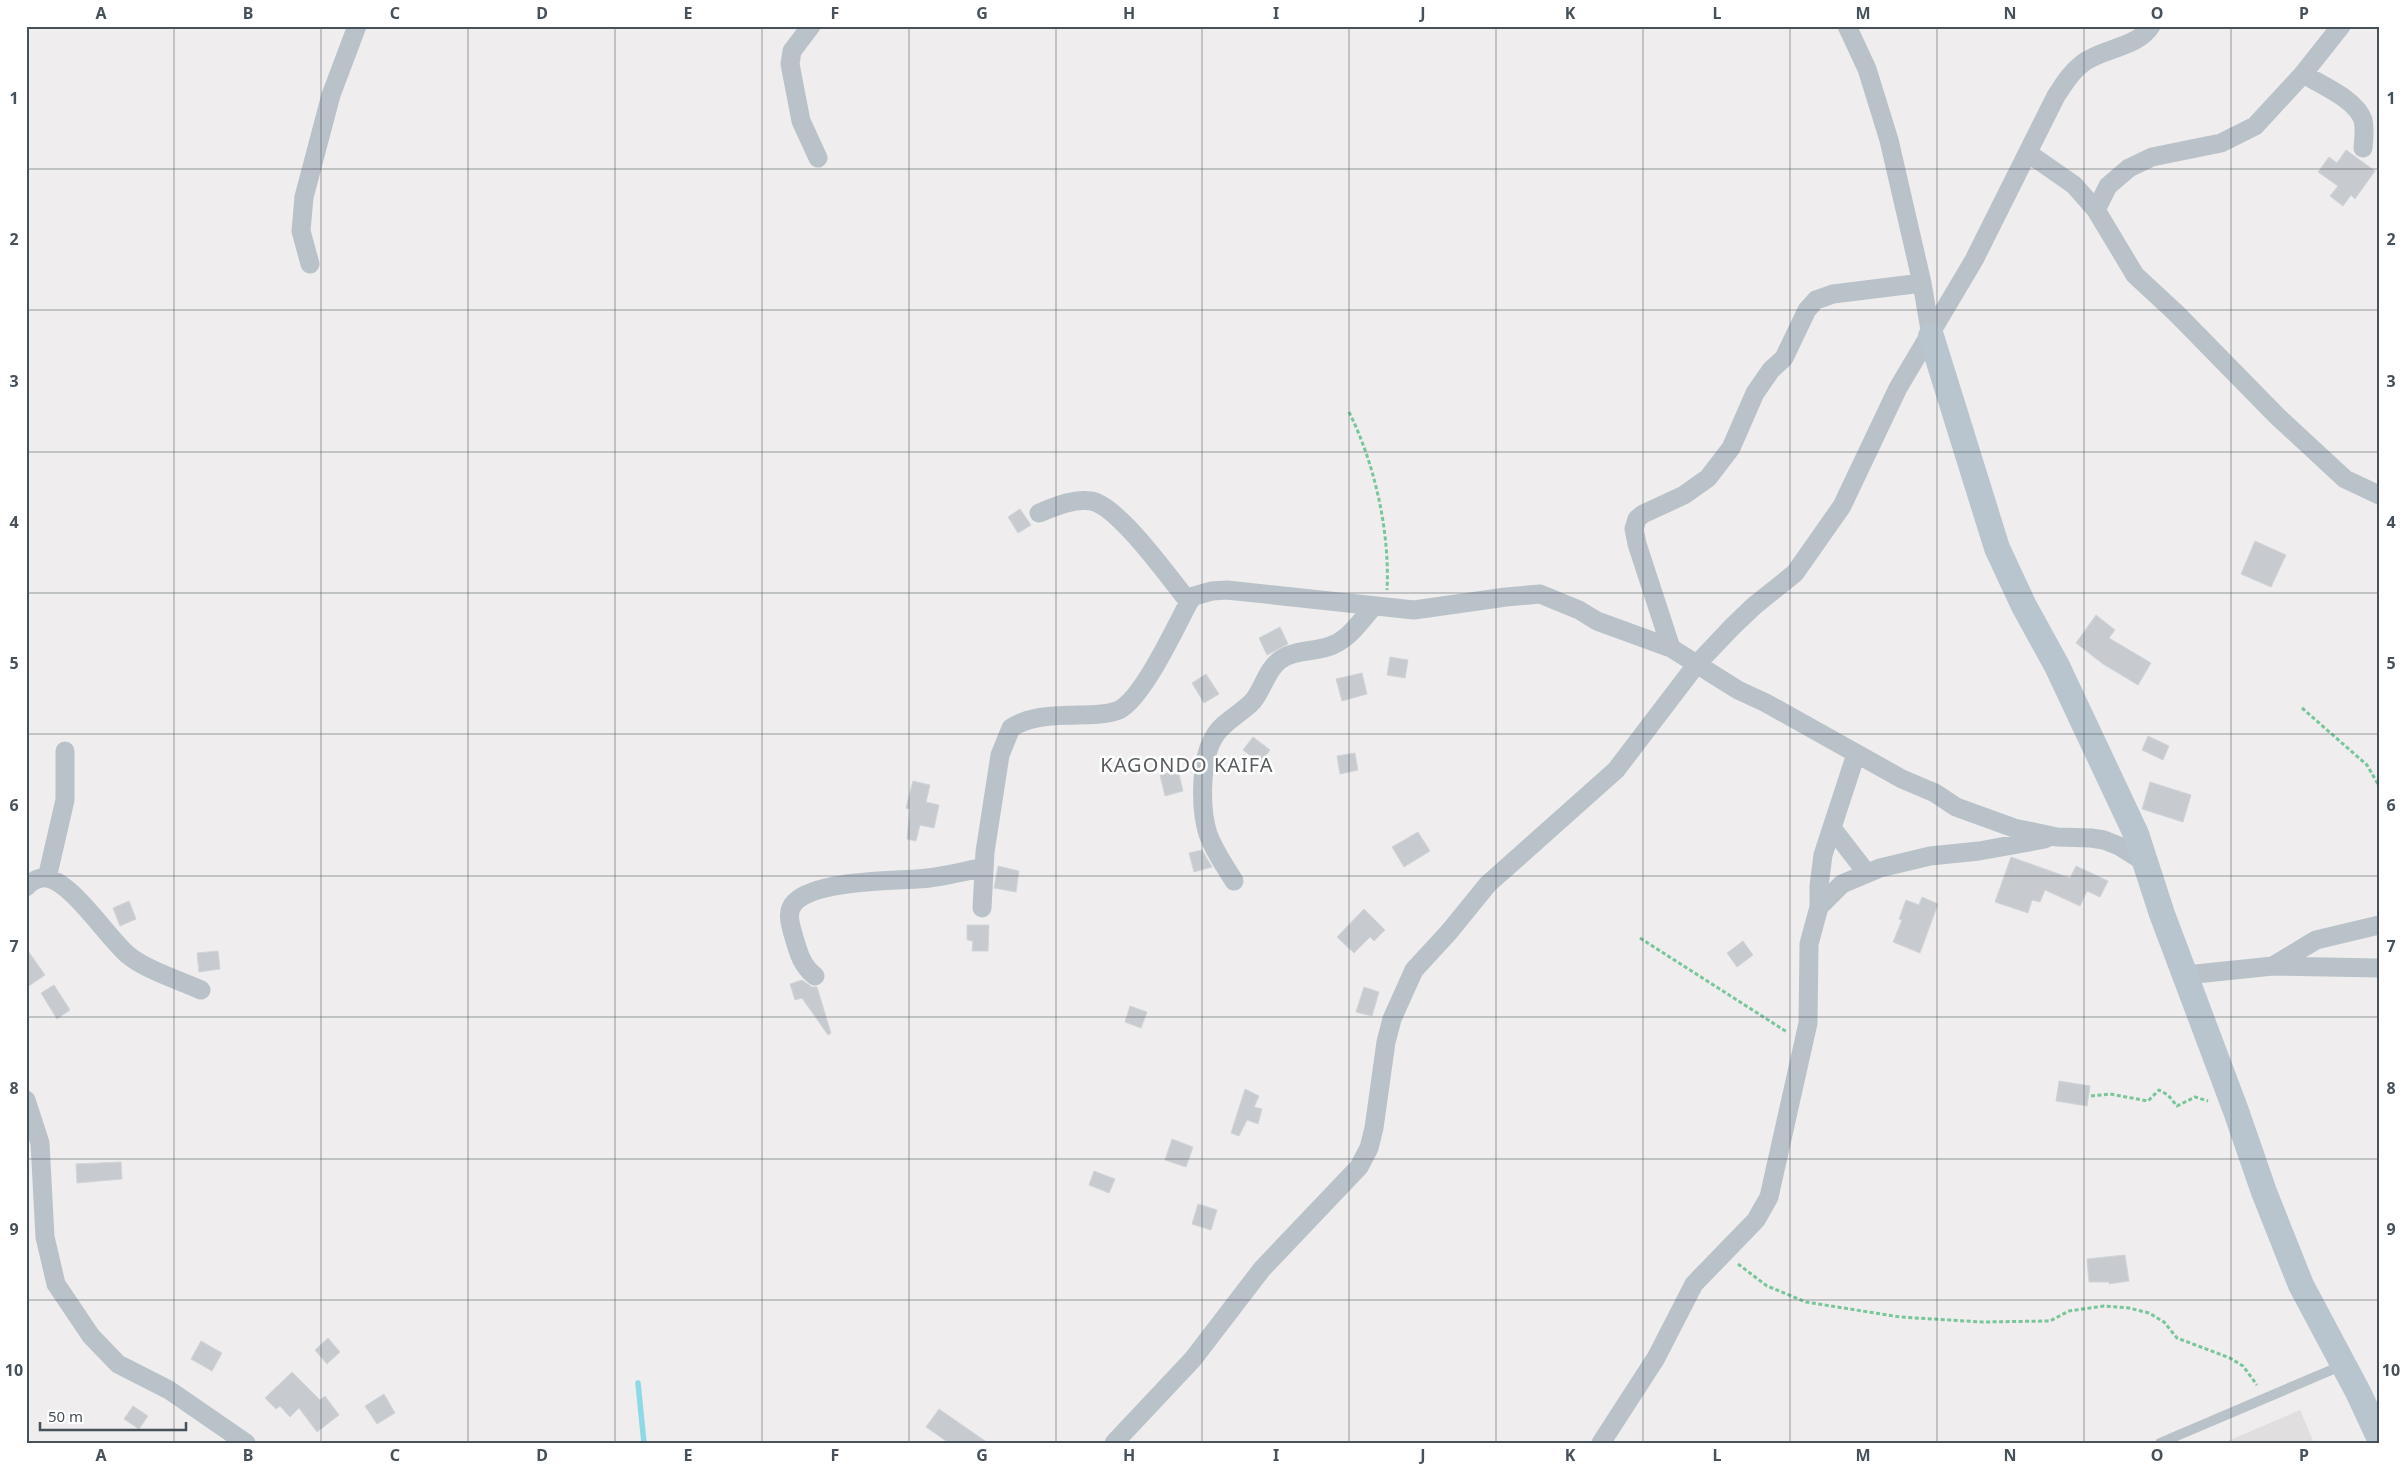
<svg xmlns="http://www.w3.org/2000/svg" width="2405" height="1469" font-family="'Noto Sans',sans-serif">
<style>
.education{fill:#e0dede}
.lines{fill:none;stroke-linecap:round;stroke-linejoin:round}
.stream{stroke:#8dd9e5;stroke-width:5.5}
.building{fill:#c7cacf;stroke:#d1d4d8}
.path{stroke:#78c69a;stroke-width:3;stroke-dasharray:4 2.5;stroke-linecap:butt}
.lane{stroke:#b9c2c9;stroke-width:10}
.street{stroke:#b9c2c9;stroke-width:19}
.secondary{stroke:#b9c5ce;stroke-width:26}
.grid{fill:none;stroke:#465159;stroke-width:1;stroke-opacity:0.55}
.labels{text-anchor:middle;stroke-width:5;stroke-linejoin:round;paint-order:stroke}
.quarter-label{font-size:20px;letter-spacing:1px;fill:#5a5e61;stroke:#fff}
.neatline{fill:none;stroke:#465159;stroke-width:2}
.grid-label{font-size:16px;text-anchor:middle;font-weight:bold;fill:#465159}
</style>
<rect width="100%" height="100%" fill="#efeded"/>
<path class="education" d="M2300 1410 2314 1443H2223Z"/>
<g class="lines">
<path class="stream" d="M638 1383 644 1443"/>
</g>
<path class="building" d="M2346 150 2375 171 2355 199 2351 195 2343 206 2330 196 2338 186 2318 172 2329 157 2337 163Z
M1020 509 1031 525 1018 533 1008 517Z
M2255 541 2286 555 2271 587 2241 574Z
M2096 615 2115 630 2109 638 2151 663 2138 685 2103 664 2076 643Z
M1280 627 1288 644 1267 655 1259 638Z
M1390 657 1408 660 1405 678 1387 675Z
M1362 673 1367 694 1342 701 1336 679Z
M1206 674 1219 694 1204 703 1192 683Z
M2148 736 2169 746 2163 760 2142 750Z
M1253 737 1270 750 1260 763 1243 750Z
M1355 753 1358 770 1340 774 1337 756Z
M1178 770 1183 791 1165 796 1160 775Z
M913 781 930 785 926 802 939 805 934 828 920 825 916 841 907 839 910 809 906 808Z
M2150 782 2191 795 2183 822 2142 809Z
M1418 832 1430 851 1404 867 1392 847Z
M1202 850 1212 867 1194 872 1189 853Z
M2011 857 2070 878 2076 866 2108 881 2100 897 2087 891 2080 906 2045 890 2040 902 2032 900 2028 913 1995 902Z
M998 866 1019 871 1016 892 994 888Z
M1922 897 1938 904 1920 953 1893 942 1902 920 1899 919 1906 900 1919 905Z
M129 901 136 919 120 926 113 908Z
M1364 909 1385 930 1374 941 1370 937 1354 953 1337 937Z
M967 925H989L988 951H972L973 941 967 940Z
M1743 941 1753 955 1737 967 1727 953Z
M26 948 45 975 26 988Z
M218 951 220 969 199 972 197 953Z
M802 980 812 987H817L831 1033 828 1035 802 998 795 1000 790 984Z
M54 985 70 1010 57 1019 41 993Z
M1364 987 1379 992 1372 1016 1356 1012Z
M1130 1006 1147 1012 1141 1028 1125 1022Z
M2059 1081 2090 1086 2087 1106 2056 1101Z
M1245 1089 1259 1096 1254 1107 1262 1109 1258 1124 1247 1120 1239 1136 1231 1133Z
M1172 1139 1193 1147 1186 1167 1165 1160Z
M121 1162 122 1179 77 1183 76 1164Z
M1094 1171 1115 1179 1109 1193 1089 1185Z
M1198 1204 1217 1210 1211 1230 1192 1224Z
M2125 1255 2129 1281 2109 1284V1282H2089L2087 1259Z
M328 1338 340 1352 327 1364 315 1350Z
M201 1341 222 1353 212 1371 191 1359Z
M292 1372 320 1400 325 1396 339 1415 317 1432 299 1408 290 1417 280 1406 276 1409 265 1398Z
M384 1394 395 1413 377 1424 365 1406Z
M133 1406 148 1416 139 1429 124 1419Z
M939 1409 988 1443H949L926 1427Z"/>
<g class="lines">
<path class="path" d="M1349 412C1375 464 1390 533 1387 590
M2302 708 2367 765 2379 786
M1640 938 1787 1032
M2091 1096 2110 1094 2148 1101 2159 1090 2168 1095 2177 1106 2195 1097 2208 1101
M1738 1264 1767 1286 1806 1302 1900 1317 1982 1322 2050 1321 2069 1311 2104 1306 2129 1308 2149 1313 2164 1322 2177 1338 2230 1358 2243 1366 2257 1385"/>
<path class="lane" d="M2160 1443 2343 1365"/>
<path class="street" d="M811 26 792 51 790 64 801 121 818 158
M1847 26 1867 69 1889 140 1922 283 1931 336
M2303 74C2321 85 2356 99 2363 120 2365 128 2364 139 2363 148
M2028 153 2074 185 2096 210 2135 275 2176 313 2277 416 2345 479 2379 495
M2096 210 2108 186 2129 168 2152 157 2221 143 2255 126 2303 74 2341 26
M310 264 301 231 304 197 331 95 357 26
M1039 513C1054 507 1074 498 1091 501 1118 505 1170 579 1189 602
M1671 648 1637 544 1634 529 1637 519 1643 514 1684 495 1708 478 1731 448 1755 393 1771 370 1784 358 1807 310 1816 300 1833 294 1922 283
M1832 828 1866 872
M47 878 65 800V751
M1234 881C1225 866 1214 851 1208 834 1200 809 1200 760 1214 737 1222 722 1241 714 1253 701 1263 689 1267 669 1280 660 1297 648 1318 653 1335 644 1350 637 1362 620 1373 607
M26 887C31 882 39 877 47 878 73 883 107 937 128 955 146 970 179 980 201 990
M1819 907 1842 884 1880 868 1930 856 1979 851 2045 839
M982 908 985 852 1000 755 1011 728C1031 715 1054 716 1077 715 1090 715 1106 715 1119 710 1143 698 1175 628 1189 602L1194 596 1212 591 1227 590 1414 610 1506 597 1540 594 1579 610 1597 621 1671 648 1738 690 1766 703 1902 779 1935 793 1956 807 2014 828 2057 837 2091 838 2104 840 2119 846 2146 863
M2273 966 2316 940 2379 925
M2186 975 2273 966 2379 968
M815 976C801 965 798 951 793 934 790 923 786 911 795 902 815 881 888 881 917 879 939 878 962 872 984 867
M26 1100 40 1143 45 1237 56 1284 91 1336 118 1364 169 1390 246 1443
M1114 1443 1193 1359 1262 1269 1359 1167 1369 1148 1374 1128 1386 1042 1392 1019 1414 970 1449 932 1488 884 1616 770 1696 665 1733 626 1754 606 1795 573 1842 506 1898 388 1974 260 2056 96C2064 84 2071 72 2083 63 2103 48 2137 48 2151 26
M1601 1443 1656 1358 1694 1284 1756 1220 1769 1197 1808 1023 1809 944 1819 907V886L1823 855 1856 754"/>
<path class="secondary" d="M1931 336 1997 548 2024 606 2057 666 2136 834 2162 914 2236 1111 2264 1192 2301 1285 2358 1392 2379 1437"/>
</g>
<path class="grid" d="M174 26V1443M321 26V1443M468 26V1443M615 26V1443M762 26V1443M909 26V1443M1056 26V1443M1202 26V1443M1349 26V1443M1496 26V1443M1643 26V1443M1790 26V1443M1937 26V1443M2084 26V1443M2231 26V1443M26 169H2379M26 310H2379M26 452H2379M26 593H2379M26 734H2379M26 876H2379M26 1017H2379M26 1159H2379M26 1300H2379"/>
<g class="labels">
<g class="quarter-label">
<text x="1187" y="772">KAGONDO KAIFA</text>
</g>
</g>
<rect width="2405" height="1469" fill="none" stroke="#ffffff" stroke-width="55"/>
<path d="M40 1422v8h146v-8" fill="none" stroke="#465159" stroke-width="2.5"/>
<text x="48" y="1422" font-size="15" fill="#465159" stroke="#ffffff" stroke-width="4" paint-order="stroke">50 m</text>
<rect x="28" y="28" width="2350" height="1414" class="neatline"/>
<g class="grid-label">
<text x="101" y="19">A</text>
<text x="248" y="19">B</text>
<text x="395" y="19">C</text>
<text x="542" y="19">D</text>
<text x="688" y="19">E</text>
<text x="835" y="19">F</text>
<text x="982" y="19">G</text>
<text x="1129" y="19">H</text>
<text x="1276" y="19">I</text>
<text x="1423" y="19">J</text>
<text x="1570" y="19">K</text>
<text x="1717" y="19">L</text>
<text x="1863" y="19">M</text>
<text x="2010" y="19">N</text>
<text x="2157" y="19">O</text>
<text x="2304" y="19">P</text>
<text x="14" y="104">1</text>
<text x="2391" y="104">1</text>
<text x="14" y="245">2</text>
<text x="2391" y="245">2</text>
<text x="14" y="387">3</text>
<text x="2391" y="387">3</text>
<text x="14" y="528">4</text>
<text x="2391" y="528">4</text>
<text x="14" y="669">5</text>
<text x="2391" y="669">5</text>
<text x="14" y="811">6</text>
<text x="2391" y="811">6</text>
<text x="14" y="952">7</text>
<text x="2391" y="952">7</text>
<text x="14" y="1094">8</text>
<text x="2391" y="1094">8</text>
<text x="14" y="1235">9</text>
<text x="2391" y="1235">9</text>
<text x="14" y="1376">10</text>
<text x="2391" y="1376">10</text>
<text x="101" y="1461">A</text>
<text x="248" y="1461">B</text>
<text x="395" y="1461">C</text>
<text x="542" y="1461">D</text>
<text x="688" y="1461">E</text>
<text x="835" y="1461">F</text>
<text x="982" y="1461">G</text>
<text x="1129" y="1461">H</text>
<text x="1276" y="1461">I</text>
<text x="1423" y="1461">J</text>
<text x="1570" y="1461">K</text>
<text x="1717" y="1461">L</text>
<text x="1863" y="1461">M</text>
<text x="2010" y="1461">N</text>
<text x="2157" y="1461">O</text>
<text x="2304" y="1461">P</text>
</g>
</svg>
